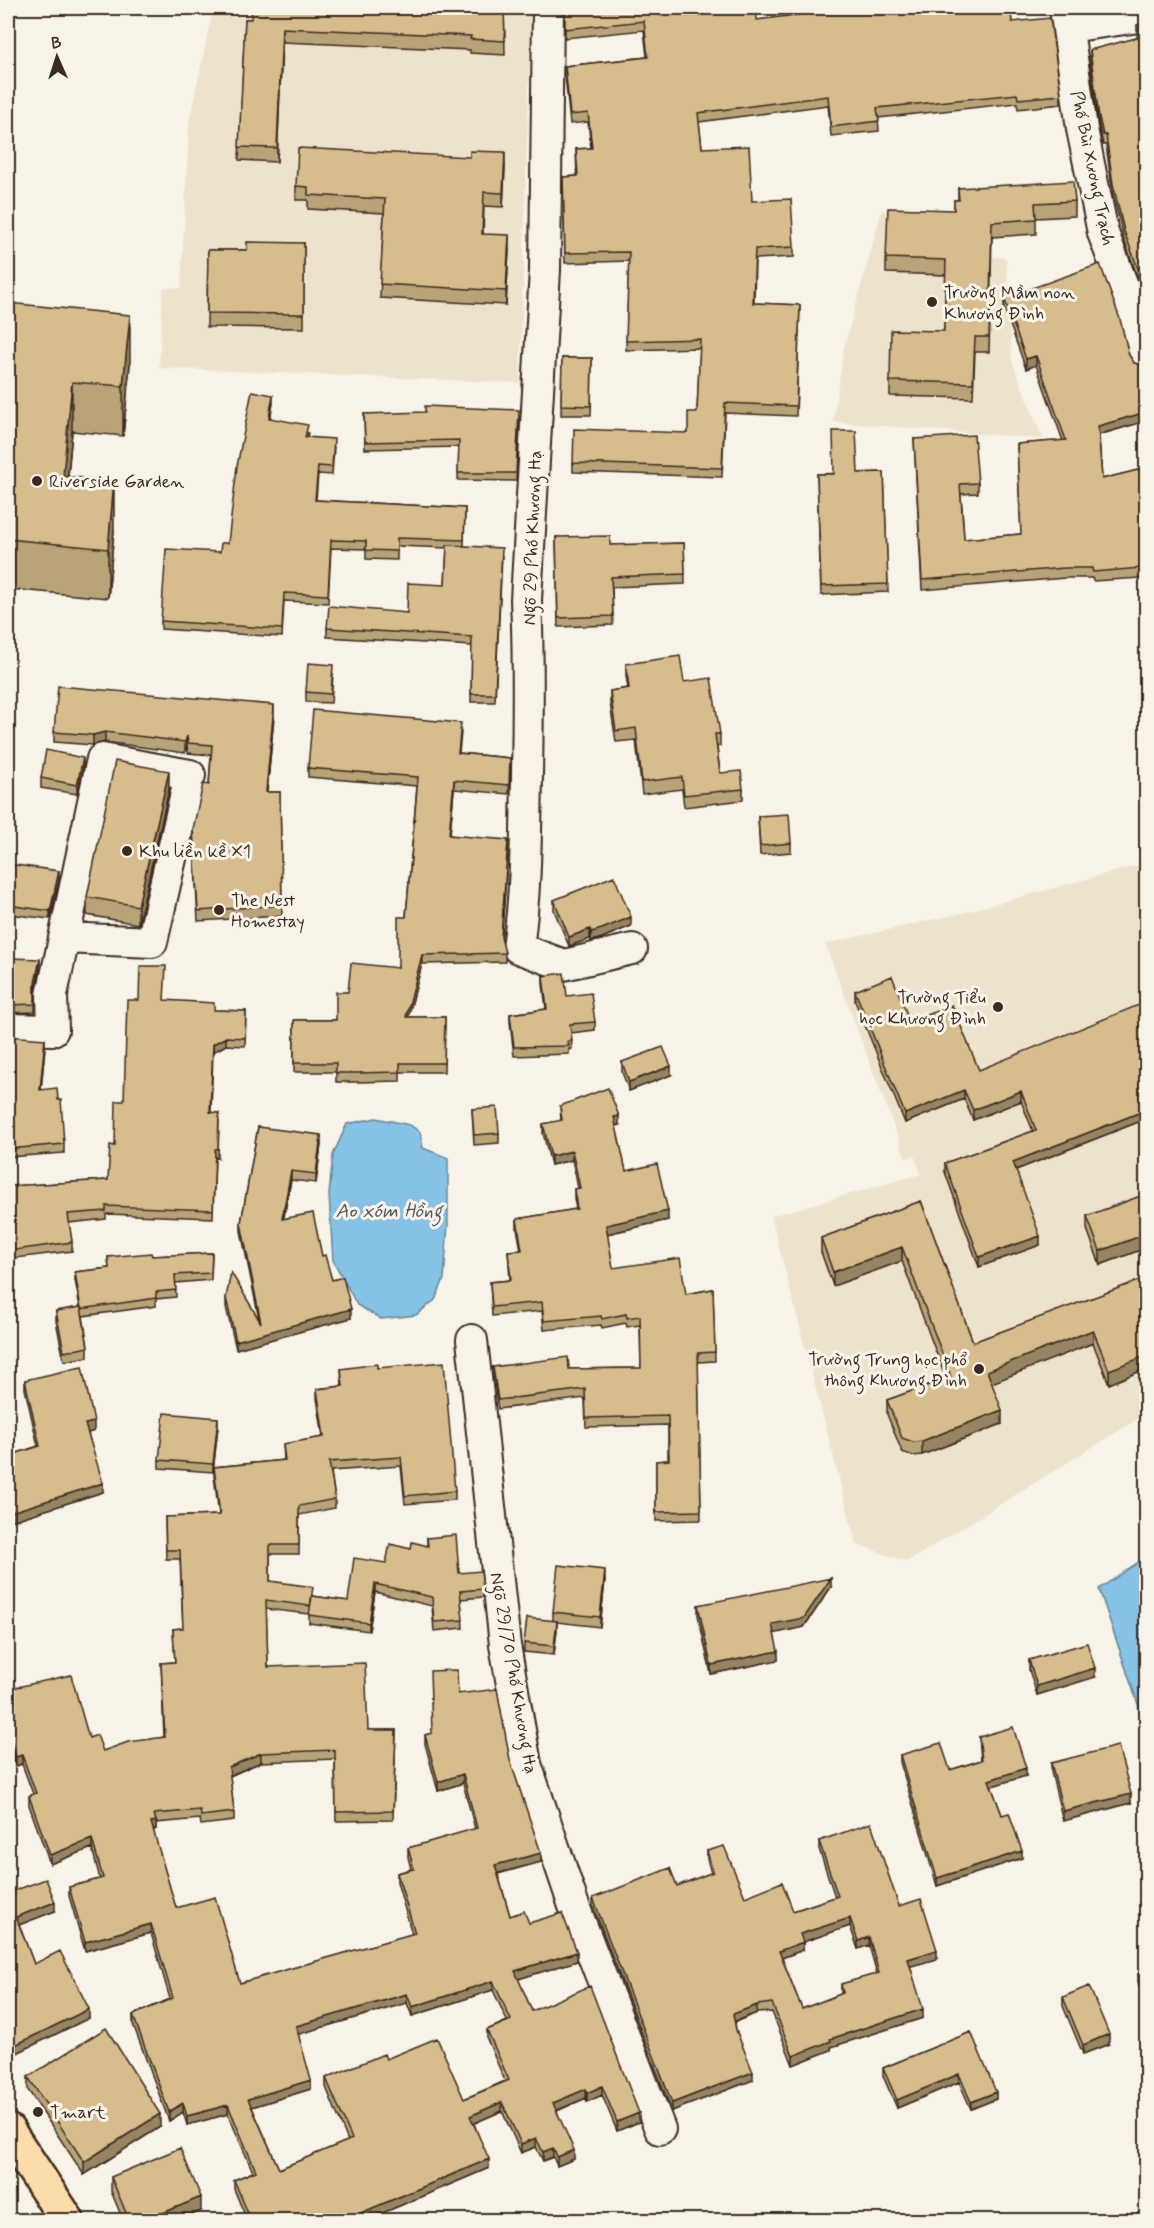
<svg xmlns="http://www.w3.org/2000/svg" width="1154" height="2228" font-family="Mynerve,sans-serif">
<style>
.built{fill:#ede3cd}
.water{fill:#86c2e5;stroke:#688595;stroke-width:1.5}
.lines{fill:none;stroke-linecap:round;stroke-linejoin:round}
.minor-casing{stroke:#3b2a1e;stroke-width:34}
.major-casing{stroke:#3b2a1e;stroke-width:38}
.minor{stroke:#f7f3e8;stroke-width:30}
.major{stroke:#fddcac;stroke-width:33}
.wall{fill:#b9a379;stroke:#3b2a1e;stroke-width:1.5;fill-rule:evenodd}
.shaded-wall{fill:#968463;stroke:#3b2a1e;stroke-width:1.5}
.building{fill:#d7bd8d;stroke:#3b2a1e;stroke-width:1.5;fill-rule:evenodd}
.poi-dot{fill:#3b2a1e;stroke:#f7f3e8;stroke-width:2}
.labels{text-anchor:middle;stroke-width:6;stroke-linejoin:round;paint-order:stroke}
.street-label{font-size:18px;fill:#3b2a1e;stroke:#f7f3e8}
.poi-label{font-size:18px;fill:#3b2a1e;stroke:#f7f3e8;text-anchor:start}
.water-label{font-size:20px;font-style:italic;fill:#52585a;stroke:#f7f3e8}
</style>
<rect width="100%" height="100%" fill="#f7f3e8"/>
<filter id="ink" filterUnits="userSpaceOnUse"><feTurbulence type="fractalNoise" baseFrequency=".0167" numOctaves="2"/><feDisplacementMap in="SourceGraphic" scale="12" xChannelSelector="R" yChannelSelector="G"/><feConvolveMatrix kernelMatrix="1 2 1 2 8 2 1 2 1" color-interpolation-filters="sRGB"/></filter>
<g filter="url(#ink)">
<path class="built" d="M213 8H531L520 383 159 368 163 288H181L189 123Z
M882 210 946 213 992 257 1006 258 1012 361 1043 439 833 422 844 347Z
M1146 863V1414L907 1562 856 1544 771 1216 921 1174 914 1155 906 1159 825 944 954 915Z"/>
<path class="water" d="M376 1118 410 1125 420 1132 423 1148 448 1158V1224L444 1279 435 1300 416 1315 381 1319 357 1305 333 1260 329 1195 333 1155 347 1124Z
M1146 1557V1728L1099 1589Z"/>
<g class="lines">
<defs>
<path id="minor" d="M548 8 545 270 526 600C529 659 528 716 527 775 526 833 526 891 518 948L564 965 632 949
M1065 8 1082 129 1103 233 1137 323 1146 360
M1069 27 1146 16
M8 1029 53 1030 52 995 102 759 190 775 152 942 64 938
M472 1340 505 1645 526 1764 574 1906 660 2129"/>
<path id="major" d="M8 2131 67 2220"/>
</defs>
<use href="#minor" class="minor-casing"/>
<use href="#major" class="major-casing"/>
<use href="#minor" class="minor"/>
<use href="#major" class="major"/>
</g>
<path class="wall" d="M504 8 505 55 470 53V50L282 42 277 162 239 160 245 19Z
M565 8 757 20 818 12 817 8H1010L1012 22 1061 95V104L1018 109 1017 103 878 118 879 131 831 136 828 105 699 122 702 148 794 247V257L755 259 754 303 800 305 796 416 725 413 722 477 573 472V463L688 433 697 412 700 348 626 350 629 261 565 263 563 177 577 176 576 149 591 148 588 122 570 124 565 75V66L647 57 644 30 565 38Z
M1146 23 1139 281 1124 240 1113 194 1106 145H1103L1099 126 1090 60V50L1137 38V25Z
M505 166 503 207 484 206 483 234 509 249 506 305 380 298 384 213 308 209V200H296V186Z
M958 188 1075 201V216L1036 218V234L992 237 989 352H975L973 398 890 396V381L944 331 946 275 886 273V258L954 210V200H958Z
M304 243V328L207 327 208 250H247Z
M1004 298 1129 355 1134 363 1146 366V421L1099 435 1102 479 1146 468V600L1141 578 1093 581 1092 578H1065L922 590 914 439 978 483V493L961 494 964 539 1021 534 1017 444 1063 441 1036 365 1026 369 1004 308Z
M8 303 130 364 123 436 72 431 68 477 114 530 108 598 8 589Z
M562 358H592L591 415H561Z
M273 403 270 418 308 433 307 437 334 447 332 475 318 474 316 500 465 508 464 546 502 556 495 702H471L472 646 327 637V628L407 613 445 585 447 548 397 546V560L366 559V549L331 548 328 603 284 601 282 637 161 629V621L228 543Z
M364 414 519 417 516 481 458 480 459 447 365 449Z
M884 472 888 592 821 595 817 474Z
M556 537 610 545 684 543 685 584 612 587 613 625 558 627Z
M626 664 684 682 720 734V746H717L720 773 743 789V800L684 807 682 789 642 794 636 740 616 742 610 703V691L628 688 626 676Z
M333 674 331 703 306 702V692Z
M274 716 267 792H280L282 916 198 921 193 829 209 785 211 755 188 753 187 746 185 753 105 742 93 745 54 742V732Z
M461 732 459 753 510 758 509 794 454 789 450 835 508 849 501 939 505 953V962L422 964 408 1017H445L444 1072H400V1081L356 1082H336V1072H294V1020H336L348 992 398 968 406 917 417 786 308 777V768Z
M83 768 77 794 41 788V778Z
M169 789 138 924 87 915V897Z
M758 816 791 843V852L760 855Z
M8 864 59 880 50 919 8 914Z
M554 900 631 926 602 938 591 941 590 939 569 946 554 910Z
M8 958 40 968 35 991V1012L8 1013Z
M543 976 595 1022V1030L571 1033 572 1049H569V1054L514 1056 510 1022V1014L546 1009 543 984Z
M855 991 910 1022 979 1070 1146 1119 1016 1170 1040 1245 979 1267 945 1172V1163L1033 1131 1021 1101 973 1120 964 1099 905 1123 855 1001Z
M165 1001 214 1010 246 1011 245 1046 226 1045 213 1052 211 1112 219 1121 218 1158 215 1157 213 1218 106 1214V1219L69 1223 72 1242V1251L8 1259V1036L45 1047 41 1090 58 1100 64 1144V1153L8 1157 10 1186 108 1180 124 1101Z
M622 1062 671 1075 629 1091 622 1072Z
M560 1106 619 1125 615 1126 626 1171 668 1220 607 1234 613 1268 686 1294 713 1289 715 1361 698 1362 701 1520 656 1521V1461L668 1460V1425L586 1427 585 1398 498 1409 493 1376V1367L569 1369 641 1368 640 1325 627 1327 626 1323 602 1328 601 1325 544 1330 542 1311 492 1316 490 1282 510 1280 508 1251 521 1250 517 1228V1219L576 1209 574 1198V1189L578 1188 572 1160 551 1165 543 1133V1124L561 1121Z
M472 1109 499 1133V1143L474 1145Z
M258 1127 321 1144 316 1183 291 1180 283 1219 322 1256 332 1280 351 1318 236 1349 226 1307V1298L259 1319 241 1231V1223Z
M1146 1194V1248L1100 1265 1087 1229V1216Z
M921 1201 973 1342 1146 1278 1143 1370 1109 1384 1093 1343 991 1383 1002 1424 922 1455 913 1456 902 1452 887 1414V1400L946 1379 902 1261 833 1286 821 1252V1238Z
M212 1253 211 1280 175 1283 176 1297 156 1299V1306L83 1316 88 1347V1357L64 1361 56 1321V1311L80 1307 75 1280V1272L109 1268 108 1257 152 1256Z
M377 1368 455 1491V1500L405 1504 401 1466 331 1471 335 1499V1508L299 1515V1554H270V1581L313 1596 348 1601 386 1563 411 1549 427 1546V1538L459 1573 483 1589V1597L461 1599 463 1628 434 1631 432 1606 375 1592 369 1631 309 1623V1614L266 1609 268 1667 368 1730H396L393 1820 336 1821 335 1759 261 1762 230 1776 234 1812V1821L201 1825 200 1819 156 1823V1829L153 1831 176 1908 240 1983 412 1934 397 1882V1873L411 1869 408 1857V1848L475 1829 463 1783 438 1791 425 1744V1735L432 1733 458 1694 510 1760 541 1862 498 1874 510 1916 529 1923 577 1961 518 1979 532 2011 639 2122 617 2131 602 2095 587 2102 586 2098 557 2111 574 2159 557 2166 553 2157 543 2161 536 2147 521 2153 502 2111 474 2123 489 2168 366 2220H247L234 2189V2180L253 2172 228 2114 187 2125 183 2112 169 2121 133 2024V2015L170 1999 151 1933 85 1951 69 1896V1887L100 1879 92 1848 50 1864 29 1805V1796L33 1794 22 1764 16 1766 8 1737V1689L89 1738 103 1751 164 1737 161 1663 175 1662 173 1629 183 1628 180 1559H166L165 1517 219 1515 214 1476V1467L284 1460 283 1444 323 1437 317 1398V1389L342 1386 341 1369ZM493 1990 507 2021 487 2030V2039L505 2081 464 2099 386 2059 326 2078V2087L348 2141 279 2169 252 2107 311 2089 298 2034 407 2003 412 2016Z
M25 1380 94 1431 88 1433 103 1492 8 1522V1456L38 1446 25 1389Z
M218 1426 213 1472 159 1468V1460Z
M605 1580 600 1627 557 1622 554 1655 524 1652V1643L553 1621V1612Z
M831 1587 804 1627 774 1633 778 1660 711 1674 698 1615V1605Z
M1029 1660 1095 1677 1037 1695 1029 1670Z
M979 1737 1026 1776 991 1786 1002 1815 1022 1858 937 1886 900 1762V1755L950 1770 981 1760Z
M1051 1763 1131 1803 1063 1821 1051 1772Z
M819 1841 899 1906 937 1959 910 1966 923 2018 831 2047V2050L793 2065 772 2012 757 2013 735 2022 736 2030 753 2080 672 2111 593 1906V1898L677 1886 711 1873 707 1859V1851L745 1897 793 1911 835 1897 819 1849ZM850 1926 858 1949 869 1945 877 1974 841 1984V1994L802 2009 782 1958 803 1950V1942Z
M8 1893 55 1911 19 1925 34 1964 89 2018 15 2054 8 2038Z
M1146 1971V2006L1138 1982V1974Z
M1063 1997 1109 2044 1083 2054 1063 2006Z
M971 2032 996 2099 971 2109 959 2082 897 2108 883 2076V2068Z
M28 2077 160 2127 84 2175 28 2090Z
M111 2177 201 2211 178 2220H123L111 2191Z"/>
<path class="shaded-wall" d="M282 28V42L277 162V148Z
M505 152V166L503 207V193Z
M509 235V249L506 305V291Z
M1146 268V278L1139 281V271Z
M130 315V364L123 436V386Z
M1036 356V365L1026 369V359Z
M72 382V431L63 526V476Z
M273 395V403L269 426V418Z
M1146 412V421L1098 435V426Z
M114 481V530L108 598V549Z
M274 705V716L266 803V792Z
M105 732V742L93 745V735Z
M187 736V746L185 753V742Z
M83 758V768L77 794V785Z
M169 771V789L138 924V906Z
M454 780V789L449 844V835Z
M508 840V849L501 946V937Z
M59 871V880L50 919V911Z
M631 917V926L602 938 591 941V932Z
M590 929V939L569 946V937Z
M422 955V964L406 1026V1017Z
M40 959V968L35 992V983Z
M226 1037V1045L213 1052V1044Z
M45 1039V1047L40 1098V1090Z
M671 1066V1075L629 1091V1082Z
M964 1090V1099L905 1123V1114Z
M1021 1091V1101L973 1120V1110Z
M1146 1110V1119L1013 1171V1162Z
M619 1116V1125L614 1126V1117Z
M321 1135V1144L316 1183V1174Z
M572 1151V1160L551 1165V1156Z
M291 1171V1180L282 1228V1219Z
M668 1211V1220L606 1234V1225Z
M1146 1234V1248L1100 1265V1251Z
M1040 1236V1245L979 1267V1257Z
M902 1247V1261L833 1286V1272Z
M351 1309V1318L236 1349V1341Z
M1093 1330V1343L987 1385V1371Z
M1146 1352V1366L1143 1370 1109 1384V1370Z
M1002 1410V1424L922 1455V1441Z
M218 1418V1426L213 1472V1464Z
M94 1422V1431L85 1434V1424Z
M103 1483V1492L8 1522V1513Z
M605 1570V1580L600 1627V1617Z
M831 1578V1587L804 1627 772 1634V1624Z
M375 1584V1592L369 1631V1623Z
M557 1621V1631L554 1655V1646Z
M778 1651V1660L711 1674V1665Z
M1095 1668V1677L1037 1695V1686Z
M261 1753V1762L229 1776V1767Z
M22 1755V1764L16 1766V1757Z
M1026 1768V1776L989 1787V1780Z
M463 1774V1783L438 1791V1782Z
M1131 1794V1803L1063 1821V1811Z
M156 1821V1829L151 1831V1822Z
M92 1839V1848L50 1864V1855Z
M1022 1851V1858L937 1886V1878Z
M541 1853V1862L495 1874V1865Z
M55 1902V1911L16 1926V1917Z
M850 1918V1926L800 1943V1934Z
M151 1924V1933L85 1951V1942Z
M869 1937V1945L858 1949V1941Z
M803 1942V1950L779 1959V1951Z
M937 1950V1959L908 1967V1959Z
M577 1952V1961L515 1980V1971Z
M493 1981V1990L412 2016V2007Z
M407 1994V2003L296 2035V2026Z
M757 2005V2013L733 2022V2014Z
M89 2009V2018L15 2054V2045Z
M923 2009V2018L831 2047V2050L793 2065V2056L830 2039Z
M1109 2034V2044L1083 2054V2045Z
M753 2072V2080L672 2111V2103Z
M959 2074V2082L897 2108V2100Z
M311 2080V2089L248 2108V2099Z
M602 2086V2095L587 2102V2093Z
M586 2089V2098L553 2112V2103Z
M996 2092V2099L971 2109V2102Z
M502 2102V2111L470 2125V2116Z
M183 2103V2112L169 2121V2112Z
M228 2105V2114L187 2125V2116Z
M639 2113V2122L617 2131V2122Z
M160 2114V2127L84 2175V2162Z
M536 2138V2147L521 2153V2144Z
M553 2148V2157L543 2161V2152Z
M574 2150V2159L557 2166V2157Z
M489 2159V2168L366 2220H344Z
M201 2197V2211L178 2220H146Z"/>
<path class="building" d="M252 8H504L505 41 470 39 471 36 282 28 277 148 239 147 245 19H251Z
M565 8H686L687 16 756 9 757 20 819 12 818 8H1010L1012 22 1050 18 1061 95 1018 99 1017 94 877 108 879 121 831 127 828 96 698 113 702 148 749 146 752 201 791 199 794 247 755 249 753 303 800 305 796 406 725 403 722 468 573 463 574 429 688 433V412H697L700 339 626 341 629 252 565 253 563 177 578 176 576 149 592 148 588 113 570 115 565 66 648 57 644 21 565 29Z
M1146 23V268L1139 271 1124 231 1113 184 1106 135H1103L1099 117 1090 50 1140 37 1137 25Z
M298 148 470 157V151L505 152 503 193 484 192 482 234 509 235 506 291 380 284 385 199 308 195V187L296 186Z
M1073 181 1075 201 1035 203 1036 219 992 222 989 337H975L973 383 890 381 891 330 944 331 946 260 886 258 888 208 954 210V200H959L958 188Z
M247 242 304 243V314L207 313 208 250H247Z
M1100 264 1120 319 1129 355 1134 363 1146 366V412L1098 426 1102 479 1146 468V590L1141 568 1093 572 1092 568H1065L922 580 914 439 974 435 978 483 960 484 964 539 1021 534 1017 444 1066 440 1036 356 1026 359 1004 298Z
M8 303 130 315 123 386 72 382 63 476 114 481 108 549 8 539Z
M562 358H592L591 406 561 405Z
M252 391 273 395 269 418 308 425 305 437 334 439 332 467 318 466 315 500 465 508 464 540 397 538V551L366 550V541L331 540 328 595 284 593 282 629 161 621 166 549 220 552 221 543H228L237 466Z
M425 406 519 410 516 473H458L459 440 365 442 364 414 425 412Z
M833 431H856L858 473 884 472 888 584 821 586 817 474H834Z
M610 536V545L684 543 685 574 611 577 613 616 558 618 556 537Z
M447 545 502 548 495 694H471L472 637 327 628 329 606 407 613 408 583 445 585Z
M680 656 684 682 711 678 720 734H715L720 773 741 771 743 789 684 795 682 777 642 782 636 728 616 731 610 691 629 688 626 664Z
M308 663 333 665 331 694 306 692Z
M58 686 274 705 266 792H280L282 905 198 911 193 829 203 784 209 785 212 745 188 743 187 736 185 742 105 732 93 735 54 732Z
M313 710 461 723 458 753 510 758 509 785 454 780 449 835 508 840 501 937 505 953 422 955 406 1017H445L444 1063H400V1072L356 1073H336V1063H294V1020H336V992H348L351 963 398 968V917H406L418 777 308 768Z
M46 750 83 758 77 785 41 778Z
M115 761 169 771 138 906 87 897Z
M789 814 791 843 760 846 758 816Z
M8 864 59 871 50 911 8 905Z
M614 876 631 917 602 929 591 932 590 929 569 937 554 900Z
M8 958 40 959 35 983V1004L8 1005Z
M140 966H166L164 1000 214 1003V1010L246 1011 245 1038 226 1037 213 1044 210 1112 219 1113 218 1149H215L213 1210 106 1206V1211L68 1214 72 1242 8 1251V1036L45 1039 40 1090 57 1088 58 1100H61L64 1144 8 1149 10 1186 108 1180 110 1145 115 1146 116 1101H124L127 1000H139Z
M564 973 567 996 591 993 595 1022 570 1024 572 1041H568L569 1046 514 1047 510 1014 547 1009 543 976Z
M892 976 910 1022 952 1005 979 1070 1146 1002V1110L1013 1162 1040 1236 979 1257 945 1163 1036 1130 1021 1091 973 1110 964 1090 905 1114 855 991Z
M663 1047 671 1066 629 1082 622 1062Z
M608 1088 619 1116 614 1117 626 1171 657 1164 668 1211 606 1225 613 1268 680 1258 686 1294 713 1289 715 1352 698 1353 701 1511 656 1512V1461L669 1460 668 1416 586 1418 585 1389 498 1400 493 1367 568 1357 569 1369 641 1368 640 1316 627 1318 626 1314 602 1319 601 1316 544 1321 542 1302 492 1307 490 1282 511 1280 508 1251 522 1250 517 1219 577 1209 574 1189 580 1188 572 1151 551 1156 543 1124 562 1120 560 1106Z
M497 1107 499 1133 474 1135 472 1109Z
M258 1127 321 1135 316 1174 291 1171 282 1219 313 1213 322 1256 325 1255 332 1280 343 1277 351 1309 236 1341 226 1298 231 1272 261 1323 241 1223Z
M1146 1194V1234L1100 1251 1087 1216Z
M921 1201 973 1342 1146 1278V1352L1143 1357 1109 1370 1093 1330 987 1371 1002 1410 922 1441 913 1442 902 1438 887 1400 951 1377 902 1247 833 1272 821 1238Z
M151 1253 152 1256 212 1253 211 1273 175 1275 176 1290 156 1292V1298L81 1309 75 1272 109 1268 108 1257Z
M81 1307 88 1347 64 1352 56 1311Z
M444 1362 455 1491 405 1496 401 1457 329 1462 335 1499 299 1506V1545H270V1581L313 1587 310 1606 266 1600 268 1667 365 1663 368 1730H396L393 1811 336 1812 335 1750 261 1753 229 1767 234 1812 201 1816 200 1810 154 1814 156 1821 151 1822 176 1908 215 1897 240 1983 415 1933 397 1873 414 1869 408 1848 477 1828 463 1774 438 1782 425 1735 432 1733 430 1671 457 1670 458 1694 497 1689 510 1760 541 1853 495 1865 510 1916 524 1911 529 1923 562 1913 577 1952 515 1971 532 2011 590 1986 639 2113 617 2122 602 2086 587 2093 586 2089 553 2103 574 2150 557 2157 553 2148 543 2152 536 2138 521 2144 502 2102 470 2116 489 2159 344 2220H251L234 2180 256 2171 228 2105 187 2116 183 2103 169 2112 133 2015 173 1998 151 1924 85 1942 69 1887 103 1878 92 1839 50 1855 29 1796 36 1793 22 1755 16 1757 8 1728V1715H9L8 1709V1689L71 1675 89 1738 97 1735 103 1751 128 1742 165 1737 161 1663 175 1662 173 1629 183 1628 180 1550H166L165 1517 220 1515 214 1467 285 1460 283 1444 324 1437 317 1389 343 1386 341 1369 377 1364V1368ZM493 1981 511 2020 487 2030 509 2080 464 2099 437 2038 386 2059 384 2054 326 2078 352 2139 279 2169 248 2099 311 2080 296 2026 407 1994 412 2007Z
M82 1367 94 1422 85 1424 103 1483 8 1513V1456L40 1446 25 1380Z
M164 1413 218 1418 213 1464 159 1460Z
M456 1535 459 1573 481 1571 483 1589 460 1591 463 1620 434 1622 432 1597 375 1584 369 1623 309 1615 312 1596 348 1601 354 1558 386 1563 390 1544 411 1549 412 1542 428 1546 427 1538Z
M558 1565 605 1570 600 1617 553 1612Z
M831 1578 804 1618 772 1624 778 1651 711 1665 698 1605Z
M527 1618 557 1621 554 1646 524 1643Z
M1087 1643 1095 1668 1037 1686 1029 1660Z
M1013 1727 1026 1768 989 1780 1002 1815 1009 1813 1022 1851 937 1878 900 1755 941 1743 950 1770 982 1760 979 1737Z
M1118 1746 1131 1794 1063 1811 1051 1763Z
M871 1823 899 1906 921 1899 937 1950 908 1959 923 2009 830 2039 831 2041 793 2056 772 2003 757 2005 733 2014 736 2030 753 2072 672 2103 593 1898 670 1868 677 1886 713 1872 707 1851 724 1846 745 1897 782 1882 793 1911 838 1896 819 1841ZM850 1918 858 1941 869 1937 879 1973 841 1984 843 1993 802 2009 779 1951 803 1942 800 1934Z
M46 1879 55 1902 16 1917 34 1964 60 1951 89 2009 15 2045 8 2029V1893Z
M1146 1971V1998L1138 1974Z
M1089 1986 1109 2034 1083 2045 1063 1997Z
M106 2028 160 2114 84 2162 28 2077Z
M971 2032 996 2092 971 2102 959 2074 897 2100 883 2068Z
M180 2148 201 2197 146 2220H129L111 2177Z"/>
</g>
<g class="poi-dot">
<circle cx="932" cy="302" r="6"/>
<circle cx="37" cy="481" r="6"/>
<circle cx="127" cy="851" r="6"/>
<circle cx="219" cy="910" r="6"/>
<circle cx="998" cy="1007" r="6"/>
<circle cx="979" cy="1369" r="6"/>
<circle cx="38" cy="2112" r="6"/>
</g>
<g class="labels">
<g class="street-label">
<text transform="translate(1093 168) rotate(78)" y="6">Phố Bùi Xương Trạch</text>
<text transform="translate(532 538) rotate(-88)" y="6">Ngõ 29 Phố Khương Hạ</text>
<text transform="translate(514 1673) rotate(80)" y="6">Ngõ 29/70 Phố Khương Hạ</text>
</g>
<g class="poi-label">
<text x="944" y="298">Trường Mầm non<tspan x="944" dy="21">Khương Đình</tspan></text>
<text x="49" y="487">Riverside Garden</text>
<text x="139" y="857">Khu liền kề X1</text>
<text x="231" y="906">The Nest<tspan x="231" dy="21">Homestay</tspan></text>
<text x="986" y="1003" text-anchor="end">Trường Tiểu<tspan x="986" dy="21">học Khương Đình</tspan></text>
<text x="967" y="1365" text-anchor="end">Trường Trung học phổ<tspan x="967" dy="21">thông Khương Đình</tspan></text>
<text x="50" y="2118">Tmart</text>
</g>
<g class="water-label">
<text x="389" y="1217">Ao xóm Hồng</text>
</g>
</g>
<rect width="1154" height="2228" fill="none" stroke="#f7f3e8" stroke-width="30"/>
<rect x="15" y="15" width="1124" height="2198" fill="none" stroke="#3b2a1e" stroke-width="2" filter="url(#ink)"/>
<g transform="translate(57 57) rotate(357)" stroke="#f7f3e8" stroke-width="4.5" paint-order="stroke">
<path d="M0-4.5L10 22L0 15L-10 22Z" fill="#3b2a1e"/>
<text y="-9" font-size="16" font-weight="bold" text-anchor="middle" fill="#3b2a1e">B</text>
</g>
</svg>
